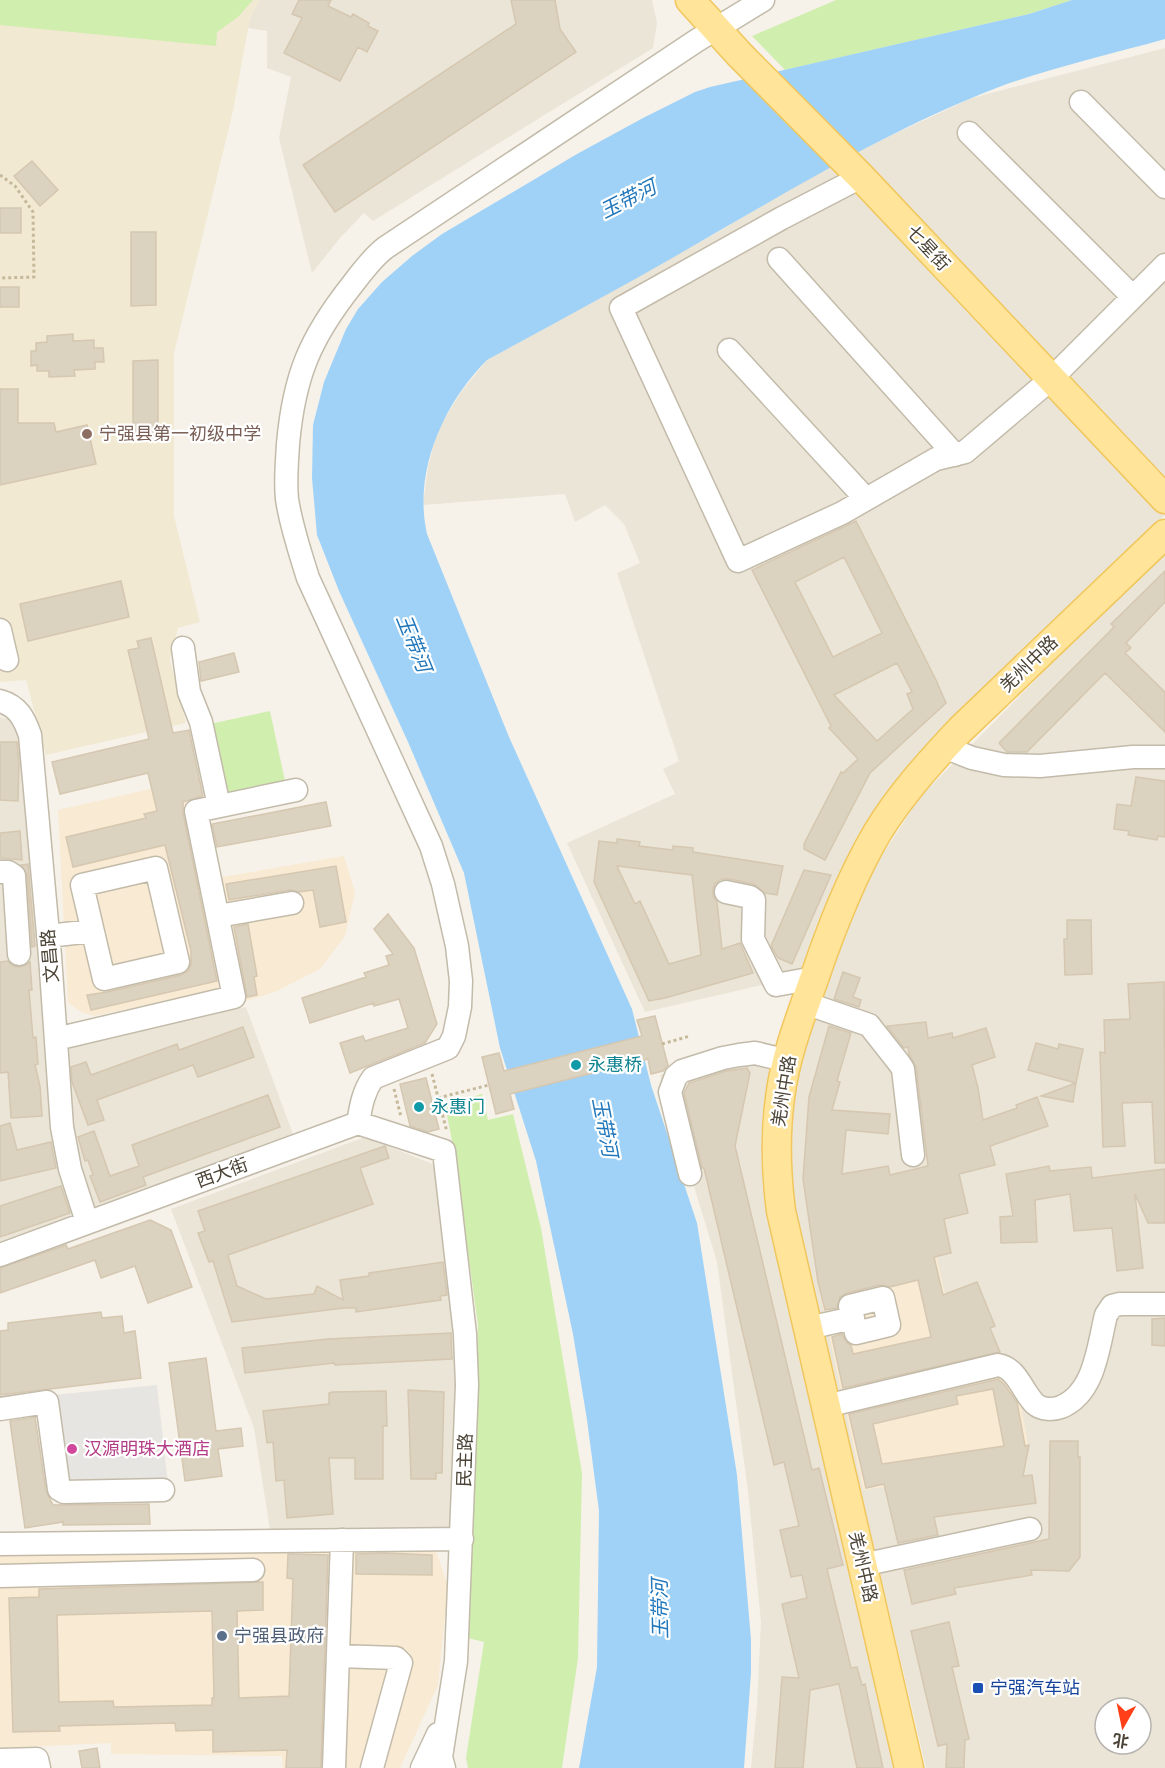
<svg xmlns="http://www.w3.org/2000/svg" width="1165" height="1768" font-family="Karla,'Noto Sans SC',sans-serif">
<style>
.residential{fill:#ebe5d7;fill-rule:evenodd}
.commercial{fill:#f9ead3}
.education{fill:#f1e9d2}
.green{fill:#d0eeae}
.parking{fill:#e7e5e1}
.water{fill:#a0d2f8}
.building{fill:#dcd2c0;stroke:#d5c7b0;stroke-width:1.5;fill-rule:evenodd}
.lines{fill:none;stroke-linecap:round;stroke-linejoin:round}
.minor-casing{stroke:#c3bbaa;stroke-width:25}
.major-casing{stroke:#f1c75d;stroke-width:31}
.path{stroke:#c6b89a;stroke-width:3;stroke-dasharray:3 3;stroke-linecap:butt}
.minor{stroke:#fff;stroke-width:22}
.major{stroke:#ffe499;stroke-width:28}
.education-dot{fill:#8d6e63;stroke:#fff;stroke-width:2}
.culture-dot{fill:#0f9aa8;stroke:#fff;stroke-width:2}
.hotel-dot{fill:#d1479c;stroke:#fff;stroke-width:2}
.service-dot{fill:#5c6f8a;stroke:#fff;stroke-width:2}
.transit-dot{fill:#1a4fb4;stroke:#fff;stroke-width:2}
.labels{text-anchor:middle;stroke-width:4.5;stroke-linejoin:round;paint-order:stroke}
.street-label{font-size:18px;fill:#4b4336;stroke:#fff}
.education-label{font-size:18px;fill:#785e54;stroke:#fff;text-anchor:start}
.culture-label{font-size:18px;fill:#0d838f;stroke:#fff;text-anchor:start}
.hotel-label{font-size:18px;fill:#b23c85;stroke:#fff;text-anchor:start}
.service-label{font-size:18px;fill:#4e5e75;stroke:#fff;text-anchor:start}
.transit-label{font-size:18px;fill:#164399;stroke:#fff;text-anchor:start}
.water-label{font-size:20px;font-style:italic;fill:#2177bb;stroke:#fff}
</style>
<rect width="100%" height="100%" fill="#f6f2e9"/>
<path class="residential" d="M259 0H652L657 23 653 48 373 221 364 213 340 238 312 273 279 138 291 77 267 68V31L248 28 250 18Z
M1165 48V515L919 756 867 823 816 926 801 976 645 1012 567 843 675 794 663 769 679 761 617 573 640 563 624 524 605 505 575 522 565 494 423 505 428 467 437 432 445 418 461 392 487 360 716 233 817 173 892 135 972 98Z
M1165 549V1768H926L786 1176 792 1099 816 1002 870 874 920 797ZM1105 1708H1141V1744H1105Z
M0 717 9 720 23 737 29 750 46 1054 246 1007 294 1137 0 1246Z
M783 1043 770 1112 896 1768H751L757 1706 761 1622 748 1491 717 1262 660 1075 673 1072 671 1066Z
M365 1137 438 1166 461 1325 455 1529 270 1530 254 1428 171 1209Z"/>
<path class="commercial" d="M181 782 227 975 225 988 94 1016 81 1012 68 1003 58 810Z
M344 856 355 893 345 936 320 969 275 992 239 1003 217 878Z
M937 1258 950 1316 961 1314 972 1361 841 1390 818 1285Z
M992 1369 1018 1388 1029 1450 1026 1466 863 1490 845 1408Z
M286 1548 436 1551 448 1586 438 1685 400 1768H283L282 1756 111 1754V1743L0 1748V1555Z"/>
<path class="education" d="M0 0H259L250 18 233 111 174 353V516L200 622 178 628 170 660 186 723 46 755 26 680 0 682Z"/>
<path class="green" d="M0 0H253L238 17 217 32 216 46 0 25Z
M836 0H1072L1029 14 785 70 752 36Z
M270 711 285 781 225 794 210 724Z
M482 1094 488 1120 513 1114 541 1228 582 1473 578 1658 562 1768H468L466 1758 484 1642 468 1638 478 1325 454 1151 445 1105Z"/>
<path class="parking" d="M157 1385 169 1493 56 1498 42 1396Z"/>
<path class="water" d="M1072 0H1165V39C1101 57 1035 71 974 97 884 134 801 184 717 232 641 277 564 318 487 360 443 404 413 472 427 534L509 737 632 1009 651 1085 697 1223 737 1475 751 1640V1673L744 1768H579L597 1667 599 1511 587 1420 573 1334 536 1161 500 1048 464 873 408 742 339 591 317 535 312 478 313 425 324 382 346 329 358 309 382 282 412 256 442 234 577 154 643 118 695 92 710 87 1029 14Z"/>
<path class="building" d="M299 0H331L328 6 351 17 353 14 369 23 368 26 378 31 367 52 358 47 340 81 284 53 302 18 292 14Z
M511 0H555L560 29 576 52 335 212 303 165 516 24Z
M32 161 58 190 40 206 14 176Z
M0 208H21V233H0Z
M131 232H156V305L131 306Z
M0 287H19V307H0Z
M73 334V341L94 340V348H103L104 362H95V369L74 370 75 376 49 377V371H37V365L31 366V351H36V343L47 342V336Z
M158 360V440L133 441V361Z
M0 389H18V423H54L56 432 87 425 96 464 0 485Z
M856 521 936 680 946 703 870 773 825 860 804 849V844L841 772 843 773 858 759 829 728 831 726 752 570ZM844 557 882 633 833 657 795 582ZM897 663 912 692 907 694 913 709 877 741 834 695Z
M1165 571V602L1126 643 1131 648 1125 653 1165 692V732L1105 673 1027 752H1007L999 743 1114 627 1111 624Z
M121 581 129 617 28 641 20 604Z
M151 638 173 733 189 730 203 796 183 802V813L217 981 91 1010 87 995 107 992 181 975 188 971 191 965V951L165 845 73 867 66 837 146 818 144 814 157 811 148 773 60 794 52 762 149 739 128 650 139 648 137 641Z
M234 653 239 672 201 681 199 662Z
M0 742H17L19 764 18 801 0 800Z
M1136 777 1165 781V837L1158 836 1157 840 1128 835 1129 831 1114 829 1117 804 1131 806Z
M326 802 331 826 217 847 212 824Z
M20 831 22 860 0 858V833Z
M617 839 640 842 639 846 673 850V846L693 848V852L783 866 777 895 765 893 753 884 729 879H721L715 884 713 889V896L717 902 722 949 740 943 753 973 665 998 649 1001 594 882 599 841 617 843ZM617 866 692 875 701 955 669 964 640 901 635 904Z
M28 864 35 946 32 947 27 875 21 865Z
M336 866 346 922 320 927 313 890 299 892 290 890 229 900 226 884Z
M804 870 831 875 792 964 778 958 771 946Z
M388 914 414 948 437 1024 425 1043 350 1073 340 1043 363 1036 365 1041 408 1028 399 999 374 1006V1003L310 1023 302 998 366 977 364 973 389 965 386 956 393 954 374 929Z
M1067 920H1091L1092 974 1065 975 1064 939H1067Z
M248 924 257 976 254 977 257 995 247 997 234 927Z
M8 961 13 966 19 967 26 965 30 962 32 990H29L33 1038 36 1037 38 1064 35 1065 40 1086 42 1116 11 1118 8 1072 0 1073V962Z
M843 972 860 978 853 997 861 1000 859 1007 834 999Z
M1164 982 1165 1163H1155L1152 1102 1122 1103 1125 1146 1103 1147 1100 1052 1105 1053 1104 1020 1130 1019 1128 984Z
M655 1016 668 1065 663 1071 651 1074 648 1059 510 1094 514 1109 496 1114 482 1057 499 1053 504 1071 642 1036 637 1020Z
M926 1022 928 1038 952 1033 953 1038 986 1028 995 1057 972 1065 978 1088 983 1120 1017 1108 1016 1105 1037 1097 1048 1126 990 1146 995 1165 959 1174 968 1213 944 1219 951 1253 934 1257 943 1295 977 1282 995 1326 990 1328 1000 1352 843 1388 832 1337 842 1334 846 1342 851 1345 853 1354 931 1337 918 1280 890 1287 880 1285 847 1293 840 1297 837 1308 825 1310 818 1282 803 1179 809 1097 829 1026 851 1033 837 1081 840 1082 832 1110 890 1114 888 1134 846 1130 842 1174 888 1166 890 1175 928 1166 916 1067 909 1054 908 1047 904 1048 887 1026Z
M243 1027 254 1057 198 1077 193 1065 97 1100 104 1120 88 1125 72 1082 71 1067 86 1062 91 1075 177 1044 179 1050Z
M1036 1043 1058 1049 1059 1044 1083 1049 1076 1083 1028 1070Z
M747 1068 750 1073 735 1146 812 1470 819 1468 843 1565 827 1569 851 1668 857 1667 862 1685 865 1684 883 1768H857L839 1684 810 1690 803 1768H775L782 1677 799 1678 782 1604 807 1598 802 1575 791 1577 780 1530 799 1526 784 1462 774 1465 704 1168H702L684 1093 689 1083 726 1071Z
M426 1078 439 1129 428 1132 410 1126 400 1084Z
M1076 1083 1073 1102 1041 1096Z
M268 1095 280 1127 143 1177 146 1185 100 1202 90 1176 93 1175 88 1160 85 1161 78 1137 94 1131 110 1176 139 1166 132 1145Z
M10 1123 17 1150 51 1142 56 1168 0 1181V1126Z
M385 1146 389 1158 360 1168 373 1204 228 1255 237 1286 266 1299 314 1294 317 1286 343 1300 340 1280 369 1276V1273L443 1262 447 1295 440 1296 441 1300 356 1312V1308H344L232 1322 213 1261 209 1262 198 1233 205 1231 198 1211Z
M1049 1166 1050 1171 1091 1167 1092 1178 1165 1169V1223H1148L1135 1194 1143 1268 1117 1271 1112 1228 1074 1231 1070 1194 1035 1200 1037 1242 1001 1243 1000 1217 1013 1216 1006 1174Z
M61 1186 70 1213 0 1237V1206Z
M150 1220 171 1230 192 1287 148 1303 135 1266 101 1278 95 1260 0 1293V1268L66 1245 68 1249Z
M101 1312 102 1318 122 1316 124 1333 135 1331 141 1378 0 1395V1331L8 1330V1323Z
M1165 1318V1346L1152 1345V1319Z
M451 1333 452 1359 335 1365 334 1363 245 1373 242 1348 328 1339Z
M206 1358 216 1431 241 1428 243 1446 218 1449 222 1476 185 1481 169 1363Z
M998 1379 1004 1384 1017 1402 1025 1446 1029 1445 1023 1476 1032 1475 1036 1503 934 1517 938 1535 898 1543 884 1484 866 1488 849 1414ZM993 1389 1004 1446 882 1464 873 1424 958 1404 956 1396Z
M408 1390 444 1392 442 1473H436V1479H411Z
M386 1391 387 1426H383V1479H355V1458H329L333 1514 287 1518 284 1480 276 1481 273 1442 267 1443 263 1411 329 1404V1393L332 1392Z
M35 1417 46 1491 53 1505 149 1504 150 1524 63 1525V1522L25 1528 10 1421Z
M1050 1441H1078V1457H1080V1557L1069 1571 1031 1570 1032 1575 954 1588 956 1594 912 1604 904 1570 1049 1539Z
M384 1553 432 1555V1575L356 1574V1554Z
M288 1554 328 1555 321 1768H286L287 1750 213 1752V1730L176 1731 175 1723 59 1726 60 1731 13 1732 9 1598 39 1597V1589L263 1582V1610L237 1611 239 1698 289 1696 293 1579 287 1578ZM212 1611 214 1698H212V1705L114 1707 113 1701 59 1702 57 1615Z
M949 1622 959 1666 952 1667 969 1739 965 1740 964 1768H946L947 1744 938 1746 911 1631Z
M97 1748 100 1768H82L79 1751Z"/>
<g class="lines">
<defs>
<path id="minor" d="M1081 102 1165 187
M969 133 1133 297
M861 177 782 218 621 308 738 561 842 513 936 459 965 452 1051 379 1165 265
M779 259 955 455
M729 350 866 499
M0 630 7 660
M183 648 189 692 201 722 219 806
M0 701C18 706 24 718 30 735L50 956 62 1127 70 1169 87 1222
M944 747 972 758 1004 765 1040 766 1133 757H1165
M156 868 178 962 104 979 82 885Z
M0 872H8L14 876 19 954
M726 892 750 897 754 900 753 939 776 985 814 978
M218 916 292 903
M48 936 92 931
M805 1003 869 1025 899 1063 903 1069 913 1155
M56 1039 234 997 196 811 296 790
M358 1123C361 1106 363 1092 373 1078L448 1048 454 1036 460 1007 461 981 457 946 443 884 431 846 308 578C300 552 291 526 287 499 285 481 287 462 288 444 294 376 310 338 352 285 362 272 372 258 385 248L696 41 763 0
M690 1174 670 1092 676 1076 682 1071 723 1058 739 1055 755 1053 788 1061
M0 1255 358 1123 444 1151 465 1334 467 1385 456 1661 441 1757 444 1768
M883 1298 889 1325 856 1333 850 1306Z
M808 1328 853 1318
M826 1406 998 1365C1017 1368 1022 1391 1035 1404 1042 1410 1053 1410 1061 1407 1095 1393 1098 1347 1106 1315L1112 1306 1120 1304H1165
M0 1409 47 1402 59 1489 64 1492 163 1490
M0 1544 462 1539
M862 1565 1030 1529
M0 1576 253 1570
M338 1656 396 1658 401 1663 372 1768
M0 1760 37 1759 39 1768
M334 1768 342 1540
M422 1768 438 1734"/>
<path id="major" d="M690 0 739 54 861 177 1165 499
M909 1768 781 1211C776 1173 775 1135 780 1098 785 1057 800 1018 814 979 831 929 850 879 877 833 900 795 930 762 960 730L1165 534"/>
</defs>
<use href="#minor" class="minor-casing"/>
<use href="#major" class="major-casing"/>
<path class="path" d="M0 175 15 186 33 212 34 277 0 278
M662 1044 690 1036
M432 1074 447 1132
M394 1089 401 1117
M438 1098 489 1085"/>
<use href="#minor" class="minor"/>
<use href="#major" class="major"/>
</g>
<circle class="education-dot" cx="87" cy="434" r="6"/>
<g class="culture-dot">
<circle cx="576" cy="1065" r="6"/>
<circle cx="419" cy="1107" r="6"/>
</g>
<circle class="hotel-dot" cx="72" cy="1449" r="6"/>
<circle class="service-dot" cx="222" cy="1636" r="6"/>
<rect class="transit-dot" x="972" y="1682" width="12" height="12" rx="3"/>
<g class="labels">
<g class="street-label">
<text transform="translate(928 248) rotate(47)" y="6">七星街</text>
<text transform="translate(1029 664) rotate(-44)" y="6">羌州中路</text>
<text transform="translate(50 956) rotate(-95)" y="6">文昌路</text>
<text transform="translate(784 1091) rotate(-81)" y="6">羌州中路</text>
<text transform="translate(222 1173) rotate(-20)" y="6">西大街</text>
<text transform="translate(465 1460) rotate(-88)" y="6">民主路</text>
<text transform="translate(863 1567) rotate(77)" y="6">羌州中路</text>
</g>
<g class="education-label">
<text x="99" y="440">宁强县第一初级中学</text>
</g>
<g class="culture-label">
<text x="588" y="1071">永惠桥</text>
<text x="431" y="1113">永惠门</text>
</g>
<g class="hotel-label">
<text x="84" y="1455">汉源明珠大酒店</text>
</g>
<g class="service-label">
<text x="234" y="1642">宁强县政府</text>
</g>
<g class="transit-label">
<text x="990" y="1694">宁强汽车站</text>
</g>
<g class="water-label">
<text transform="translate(628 199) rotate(-27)" y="7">玉带河</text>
<text transform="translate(414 643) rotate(68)" y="7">玉带河</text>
<text transform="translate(605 1127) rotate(79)" y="7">玉带河</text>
<text transform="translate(660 1609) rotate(-91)" y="7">玉带河</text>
</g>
</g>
<g transform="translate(1123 1726) rotate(189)"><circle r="28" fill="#ffffff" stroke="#b7b4af" stroke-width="1.5"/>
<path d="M0-4.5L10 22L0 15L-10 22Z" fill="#ff3f17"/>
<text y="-9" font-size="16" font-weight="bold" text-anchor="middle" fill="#4b4336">北</text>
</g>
</svg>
